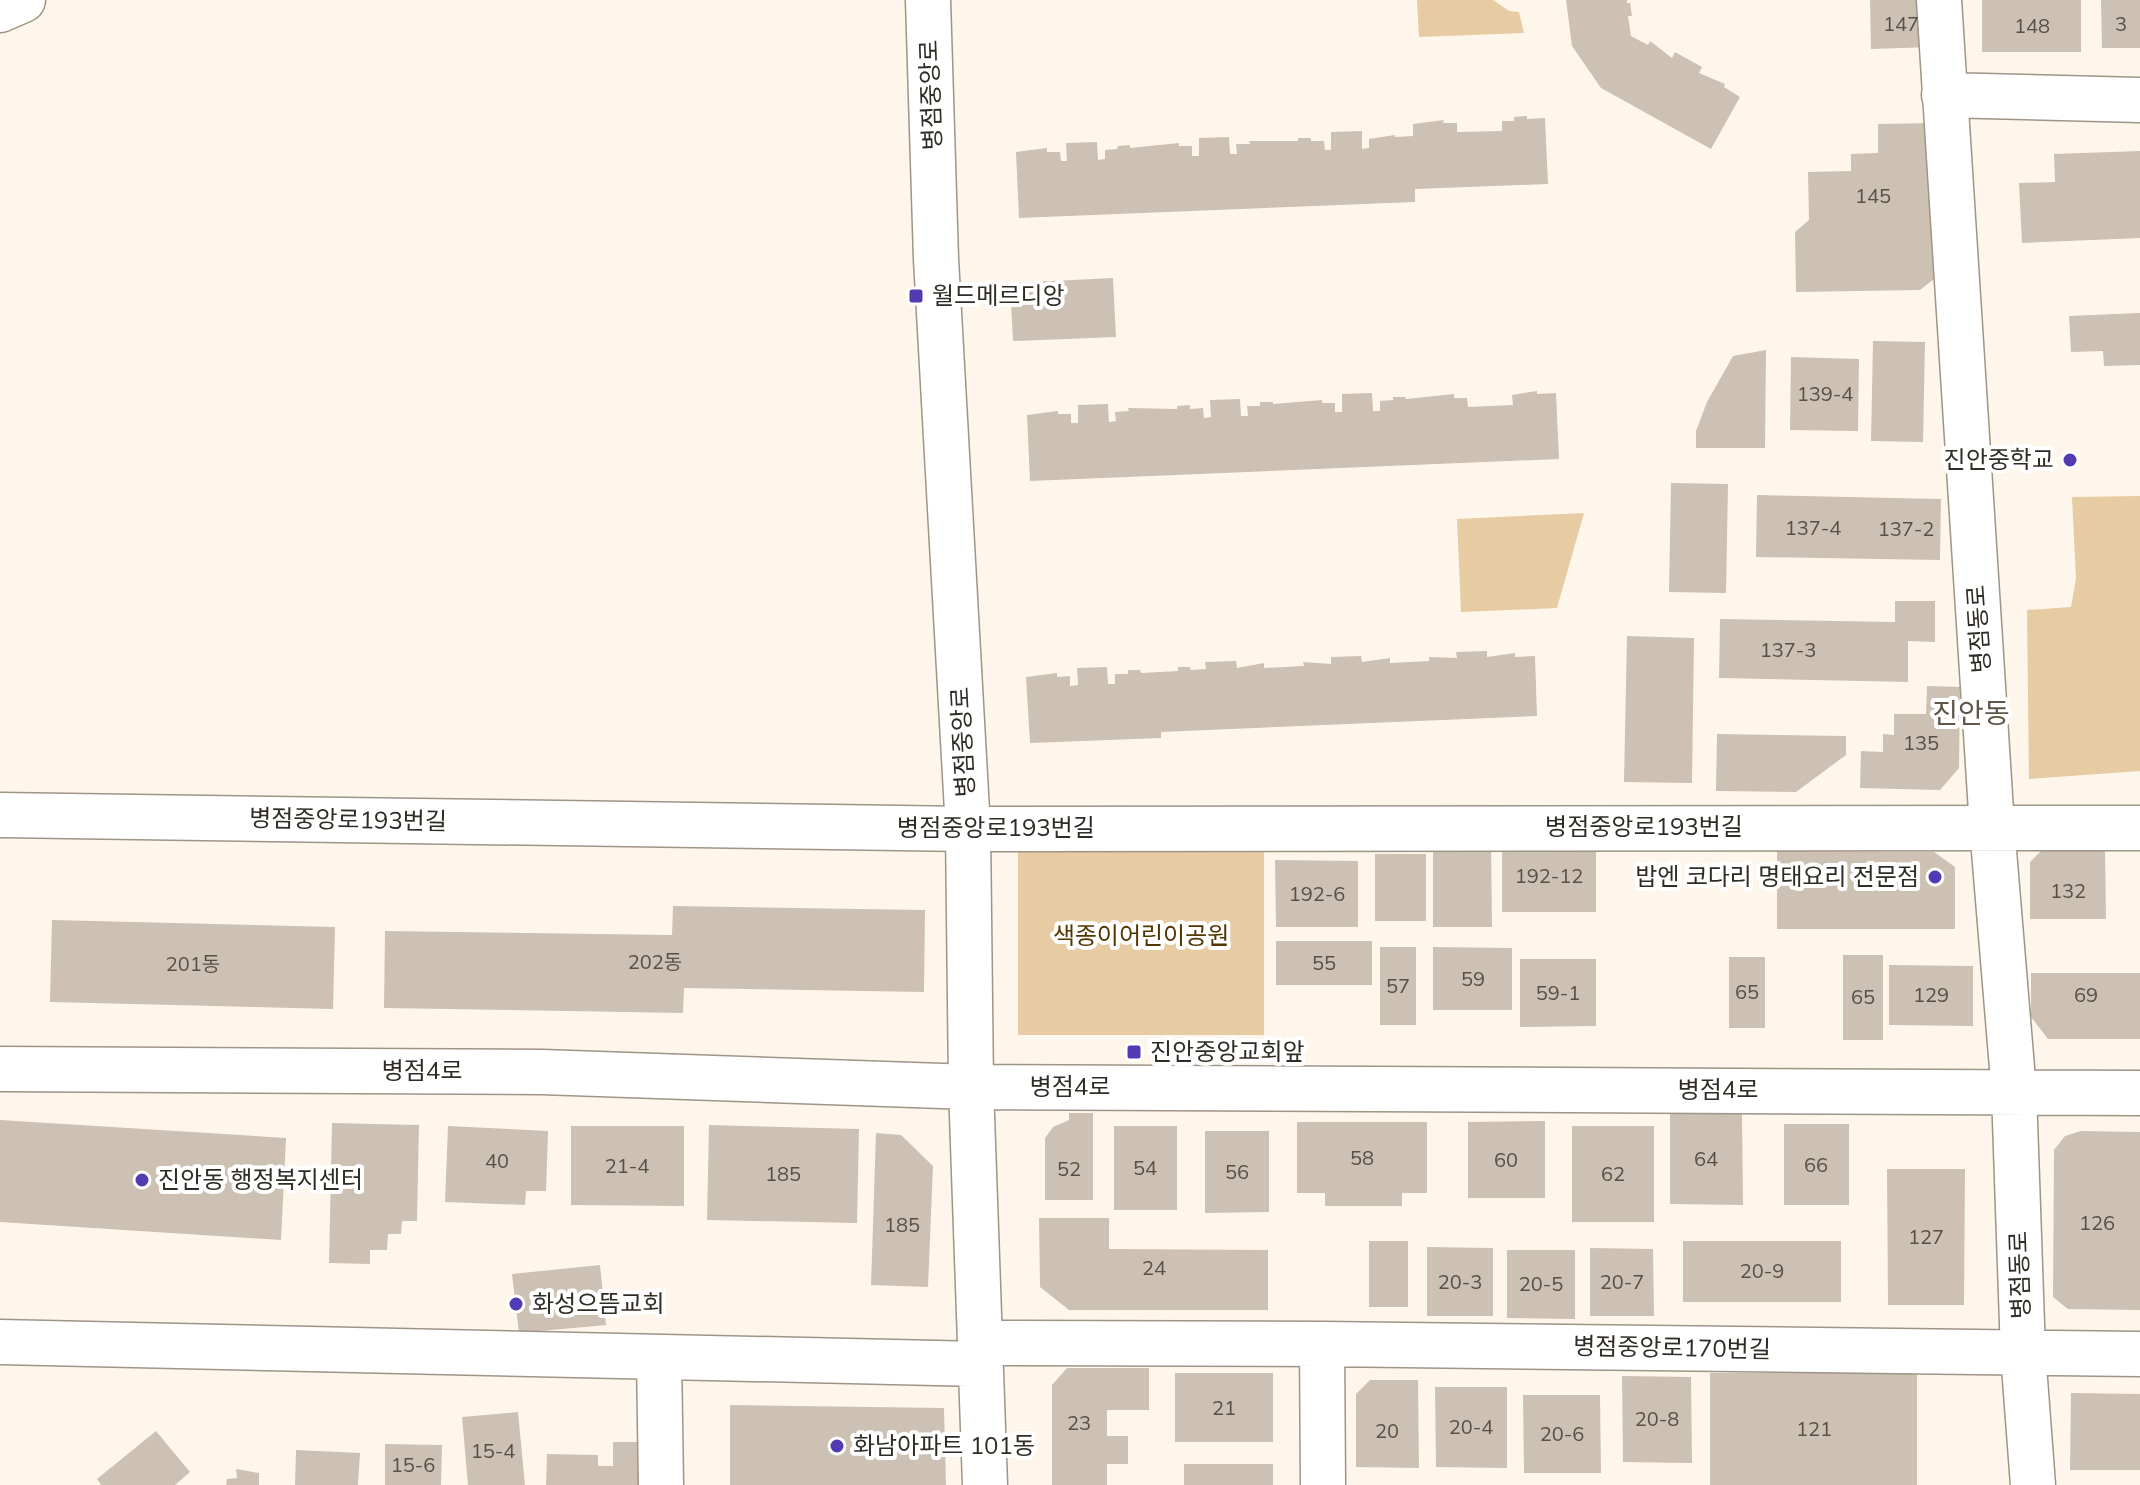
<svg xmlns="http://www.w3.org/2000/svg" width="2140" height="1485" font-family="Mulish,'Noto Sans KR',sans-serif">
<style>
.green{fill:#e7cba3}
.building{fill:#ccc1b3}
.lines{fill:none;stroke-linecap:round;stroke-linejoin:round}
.minor-casing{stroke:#9e9487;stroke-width:47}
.minor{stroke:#fff;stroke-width:44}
.poi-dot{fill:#523bb2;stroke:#fff;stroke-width:3}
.labels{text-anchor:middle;stroke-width:8;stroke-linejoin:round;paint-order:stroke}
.number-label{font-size:20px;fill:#565048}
.street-label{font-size:24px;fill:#2f2b25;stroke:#fff}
.poi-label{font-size:24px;fill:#2f2b25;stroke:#fff;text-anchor:start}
.park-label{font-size:24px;fill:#533500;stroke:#fff}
.quarter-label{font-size:28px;fill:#5e5548;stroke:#fff}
</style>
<rect width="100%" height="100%" fill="#fff6eb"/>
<path class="green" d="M1417 0H1493L1509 11 1519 12 1524 33 1419 37Z
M2140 496V771L2029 779 2027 610 2071 607 2076 578 2072 497Z
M1584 513 1557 608 1461 612 1457 519Z
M1018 837H1264V1035H1018Z"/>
<path class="building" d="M1566 0H1627V3H1630L1632 16H1628L1631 36 1648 45 1650 41 1672 58 1675 52 1702 67 1699 73 1725 84 1724 87 1740 97 1711 149 1601 88 1572 46Z
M1870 0H1931L1932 47 1871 49Z
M1982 0H2081V52H1982Z
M2101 0H2140V48H2102Z
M1527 116V119L1545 118 1548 184 1415 189V202L1019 218 1016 152 1047 148V152H1060L1061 161H1067L1066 143 1097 142 1098 160 1105 159V150L1117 149 1118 146 1130 145V148L1179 143V146H1192V156H1199V138L1229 137 1230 154H1237L1236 144H1250L1249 141H1298V138H1311V141H1324L1325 150H1331V132L1362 131V149L1369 148V139L1395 135V137L1413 136V124L1444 120 1443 123H1457V132L1502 131V121H1514V117Z
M1935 123 1938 276 1920 290 1796 292 1795 232 1809 220 1808 172 1851 171V154L1878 153V124Z
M2140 151V238L2022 243 2019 183 2055 182 2054 154Z
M1113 278 1116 337 1013 341 1010 283Z
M2140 313V365L2104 366 2103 351 2071 352 2069 316Z
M1873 341 1925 342 1923 442 1871 441Z
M1766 350 1765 448H1696V431L1707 402 1733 356Z
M1791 357 1859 359 1858 431 1790 430Z
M1537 391V394L1556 393 1559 459 1030 481 1027 415 1058 411V414H1071V423H1078V405L1108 404 1109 422 1116 421 1115 412 1129 411 1128 408 1177 409V406L1190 405V409L1203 408 1204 418 1211 417 1210 400 1240 399 1241 416H1248L1247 406H1260V402H1273V404L1322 400V403H1335V412H1342V394L1372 393 1373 411H1380V401L1393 400V397H1405L1406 399 1454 394V398H1467L1468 407 1513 405 1512 395Z
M1671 483 1728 484 1726 593 1669 592Z
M1757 495 1941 499 1940 560 1756 557Z
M1895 601H1935V642L1908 641V682L1719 678 1720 619 1895 622Z
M1627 636 1694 638 1692 783 1624 782Z
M1487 651V657L1515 653V657L1535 656 1537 716 1161 732V738L1030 743 1026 677 1057 673V677L1070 676V686L1078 685 1077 668 1107 667 1108 684H1115V674H1128V670H1140L1141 673 1178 671V667H1190L1191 670 1206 669 1205 662 1236 661 1237 668 1264 663V668L1304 666 1303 662 1331 664V657L1361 656 1362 662 1390 658V663L1429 661V657L1457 658 1456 652Z
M1927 686 1960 687 1959 768 1940 790 1860 788 1861 751 1883 752V734L1894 735V714H1926Z
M1717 734 1846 736V755L1796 792 1716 791Z
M1596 840V912H1502V841Z
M1433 842H1491L1492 927H1433Z
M2046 846H2105L2106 919H2030V862Z
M1777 851 1934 852 1955 867V929H1777Z
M1375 854H1426V921H1375Z
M1275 860 1358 861V927H1276Z
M673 906 925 910 924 992 684 988 683 1013 384 1008 385 931 672 935Z
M52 920 335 927 333 1009 50 1002Z
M1276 941H1372V985H1276Z
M1380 947H1416V1025H1380Z
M1433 947 1512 948V1010H1433Z
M1843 955H1883V1040H1843Z
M1729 957H1765V1028H1729Z
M1520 959H1596V1026L1520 1027Z
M1889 965 1973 966V1026L1889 1025Z
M2031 973H2140V1039H2048L2031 1017Z
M1069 1113H1093V1200H1045V1138L1053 1127 1069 1120Z
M1670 1114H1742L1743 1205 1670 1204Z
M0 1120 286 1138 281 1240 0 1222Z
M1545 1121V1198H1468V1122Z
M1297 1122H1427V1193H1402V1206H1325V1193H1297Z
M332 1123 419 1125 417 1221H402L401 1234H388L387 1250H370V1264L329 1263Z
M1784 1124H1849V1205H1784Z
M709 1125 859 1129 857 1223 707 1220Z
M448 1126 548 1131 546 1191H526L525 1205 445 1202Z
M571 1126H684V1206L571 1205Z
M1114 1126H1177V1210H1114Z
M1572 1126H1654V1222H1572Z
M1205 1131H1269V1212L1205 1213Z
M2081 1131 2140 1132V1310L2068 1309 2053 1297 2054 1150 2065 1136Z
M876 1133 901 1135 933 1166 928 1287 871 1285Z
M1887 1169H1965L1964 1305H1888Z
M1039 1218H1109V1249L1268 1250V1310H1069L1040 1287Z
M1369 1241H1408V1307H1369Z
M1683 1241H1841V1302H1683Z
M1427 1247 1493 1248V1316H1427Z
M1590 1248 1653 1249 1654 1316H1590Z
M1507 1250H1575V1319L1507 1318Z
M600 1265 606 1325 519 1333 512 1274Z
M1067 1368H1149V1410H1107V1436H1128V1464H1107V1485H1052V1385Z
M1175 1373H1273V1442H1175Z
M1710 1373H1917V1485H1710Z
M1622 1376 1691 1377 1692 1463 1623 1462Z
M1370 1380H1418L1419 1468 1356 1467V1394Z
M1435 1387H1507V1468L1436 1467Z
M2071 1393 2140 1394V1470H2070Z
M1523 1395H1600L1601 1473H1524Z
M730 1405 944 1408 946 1485H730Z
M518 1412 525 1485H468L462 1417Z
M156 1431 190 1472 175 1485H101L97 1479Z
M613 1442H648V1485H546L547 1454 598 1455V1466H613Z
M385 1444 442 1445 441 1485H385Z
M296 1450 360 1453 358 1485H295Z
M1184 1464H1273V1485H1184Z
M236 1469 259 1473V1485H226L227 1479 237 1478Z"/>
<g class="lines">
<defs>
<path id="minor" d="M928 0 936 259 968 829 971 1087 985 1485
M1939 0 1992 827 2014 1092 2023 1353 2033 1485
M0 10 23 0
M1944 95 2140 100
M0 815 968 829 2140 828
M0 1069 542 1072 971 1087 2140 1093
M0 1342 980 1364
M980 1343 1322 1344 2140 1354
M1322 1344 1323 1485
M659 1357 661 1485"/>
</defs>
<use href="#minor" class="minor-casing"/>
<use href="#minor" class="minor"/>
</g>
<g class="poi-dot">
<rect x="908" y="288" width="16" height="16" rx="4"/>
<circle cx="2070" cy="460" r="8"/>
<circle cx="1935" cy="877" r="8"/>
<rect x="1126" y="1044" width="16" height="16" rx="4"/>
<circle cx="142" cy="1180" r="8"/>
<circle cx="516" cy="1304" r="8"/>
<circle cx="837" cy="1446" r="8"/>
</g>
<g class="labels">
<g class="number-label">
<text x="1901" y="31">147</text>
<text x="2121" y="31">3</text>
<text x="2032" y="33">148</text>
<text x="1873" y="203">145</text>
<text x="1825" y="401">139-4</text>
<text x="1813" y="535">137-4</text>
<text x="1906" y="536">137-2</text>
<text x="1788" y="657">137-3</text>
<text x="1921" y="750">135</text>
<text x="1549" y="883">192-12</text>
<text x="2068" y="898">132</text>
<text x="1317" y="901">192-6</text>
<text x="655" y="969">202동</text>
<text x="1324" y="970">55</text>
<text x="193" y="971">201동</text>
<text x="1473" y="986">59</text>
<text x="1398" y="993">57</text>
<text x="1747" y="999">65</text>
<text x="1558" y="1000">59-1</text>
<text x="1931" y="1002">129</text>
<text x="2086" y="1002">69</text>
<text x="1863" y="1004">65</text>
<text x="1362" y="1165">58</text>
<text x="1706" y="1166">64</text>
<text x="1506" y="1167">60</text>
<text x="497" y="1168">40</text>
<text x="1816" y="1172">66</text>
<text x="627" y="1173">21-4</text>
<text x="1145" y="1175">54</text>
<text x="1069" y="1176">52</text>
<text x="1237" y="1179">56</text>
<text x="783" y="1181">185</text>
<text x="1613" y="1181">62</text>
<text x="2097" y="1230">126</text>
<text x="902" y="1232">185</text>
<text x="1926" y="1244">127</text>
<text x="1154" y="1275">24</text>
<text x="1762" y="1278">20-9</text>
<text x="1460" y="1289">20-3</text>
<text x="1622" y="1289">20-7</text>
<text x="1541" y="1291">20-5</text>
<text x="1224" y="1415">21</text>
<text x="1657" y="1426">20-8</text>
<text x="1079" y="1430">23</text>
<text x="1471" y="1434">20-4</text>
<text x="1814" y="1436">121</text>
<text x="1387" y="1438">20</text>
<text x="1562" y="1441">20-6</text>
<text x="493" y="1458">15-4</text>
<text x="413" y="1472">15-6</text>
</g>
<g class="street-label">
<text transform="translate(931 95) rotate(-92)" y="8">병점중앙로</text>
<text transform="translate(1979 629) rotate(-94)" y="8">병점동로</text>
<text transform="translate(963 742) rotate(-93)" y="8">병점중앙로</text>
<text transform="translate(348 820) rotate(1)" y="8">병점중앙로193번길</text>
<text x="1644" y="835">병점중앙로193번길</text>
<text x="996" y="836">병점중앙로193번길</text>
<text x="422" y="1079">병점4로</text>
<text x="1070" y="1095">병점4로</text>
<text x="1718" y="1098">병점4로</text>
<text transform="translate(2020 1275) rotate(-92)" y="8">병점동로</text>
<text transform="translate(1672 1348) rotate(1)" y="8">병점중앙로170번길</text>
</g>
<g class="poi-label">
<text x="932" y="304">월드메르디앙</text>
<text x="2054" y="468" text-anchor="end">진안중학교</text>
<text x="1919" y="885" text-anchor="end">밥엔 코다리 명태요리 전문점</text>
<text x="1150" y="1060">진안중앙교회앞</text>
<text x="158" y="1188">진안동 행정복지센터</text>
<text x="532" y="1312">화성으뜸교회</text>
<text x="853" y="1454">화남아파트 101동</text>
</g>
<g class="park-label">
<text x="1141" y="944">색종이어린이공원</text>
</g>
<g class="quarter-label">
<text x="1971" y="723">진안동</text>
</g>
</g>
</svg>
